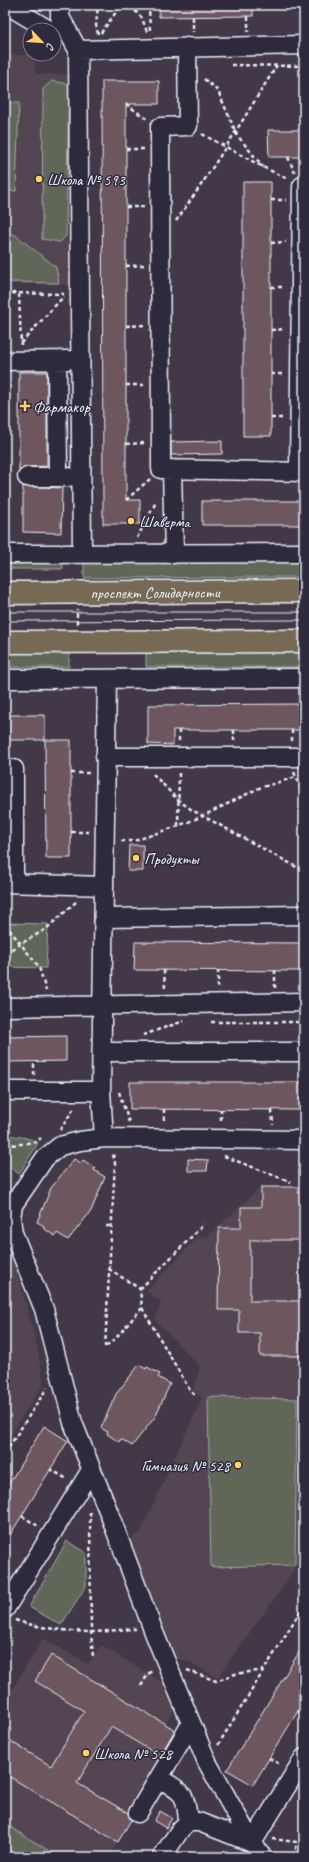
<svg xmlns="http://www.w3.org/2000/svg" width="309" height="1862" font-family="Caveat,sans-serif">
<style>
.built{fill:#524551}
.green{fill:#606658;stroke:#a4aca8}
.building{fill:#6e575e;stroke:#e8f1f8}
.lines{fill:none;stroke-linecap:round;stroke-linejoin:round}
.minor-casing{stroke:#e8f1f8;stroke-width:21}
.major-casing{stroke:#e8f1f8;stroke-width:25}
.path{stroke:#e8f1f8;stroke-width:2.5;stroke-dasharray:4 3;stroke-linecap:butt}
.minor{stroke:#2f2a3d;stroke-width:18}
.major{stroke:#766a54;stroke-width:22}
.tram{stroke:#e8f1f8;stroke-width:1}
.poi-dot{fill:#ffd166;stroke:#2f2a3d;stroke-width:1.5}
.labels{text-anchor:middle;stroke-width:3;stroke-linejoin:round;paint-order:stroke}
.poi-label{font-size:16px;fill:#e8f1f8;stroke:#2f2a3d;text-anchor:start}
.street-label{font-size:16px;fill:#e8f1f8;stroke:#2f2a3d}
</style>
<rect width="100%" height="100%" fill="#423847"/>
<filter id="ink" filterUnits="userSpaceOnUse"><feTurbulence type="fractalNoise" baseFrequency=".025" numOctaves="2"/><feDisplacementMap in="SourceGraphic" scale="8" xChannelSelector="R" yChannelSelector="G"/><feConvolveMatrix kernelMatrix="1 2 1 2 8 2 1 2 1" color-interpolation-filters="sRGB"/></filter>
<g filter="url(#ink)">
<path class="built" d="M5 55H35V74L73 75V285L5 284Z
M261 1187H304V1554L282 1588 217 1678 190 1662 172 1658 137 1565 132 1538 140 1533 202 1398 193 1390 200 1367 155 1320 161 1302 146 1291 197 1238 207 1237Z
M9 1240 37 1346 44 1383 5 1444V1241Z
M43 1638 88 1664 101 1645 162 1682 174 1710 166 1723 180 1731 134 1815 109 1857H5V1701Z"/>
<path class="green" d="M52 81 69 84 66 236 60 242 42 239 43 89Z
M5 103H19L16 191H5Z
M14 234 56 267 59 283 5 282V236Z
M304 560V577L84 578V561Z
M5 561H63V569H8V578H5Z
M304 650V667H146V651Z
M5 651H69V667H5Z
M5 923 48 924 46 968 5 967Z
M5 1135C15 1136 29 1137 38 1143L19 1174 5 1163Z
M208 1397 297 1399 295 1565 211 1567Z
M67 1541 86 1553V1586L61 1625 29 1607Z
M5 1824 59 1857H5Z"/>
<path class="building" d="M159 5H253V16L159 17Z
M102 81H159V104H126V500H140V524H103Z
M268 130H304V157H269Z
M243 182H271V436H243Z
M19 372H47V466L27 467 19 470Z
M222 441V454L171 455V442Z
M23 486 62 488 61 533 23 532Z
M202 501H304V525H202Z
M304 704V730H173V745L148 744V705Z
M5 715H45V740H5Z
M45 740H71V858H46Z
M129 845H143V871H128Z
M135 942 304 943V971L134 970Z
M66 1036V1061L5 1062V1037Z
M130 1082H304V1110L130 1109Z
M74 1159 81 1163 83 1160 95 1168 94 1170 105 1177 91 1211 68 1240 57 1233 55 1236 43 1228 44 1226 37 1222 51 1188Z
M188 1159 208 1160 207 1171H188Z
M261 1187H304V1240H250V1301H304V1356H260V1333H239V1310H218L219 1228H241V1207H261Z
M139 1365 146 1369 147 1367 160 1374 158 1377 170 1384 155 1417 132 1446 121 1439 119 1442 107 1434 108 1432 101 1428 116 1394Z
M44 1426 68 1441 5 1543V1490Z
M304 1644V1701L253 1785 227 1770Z
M51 1655 175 1730 160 1756 111 1727 77 1783 128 1813 131 1820 118 1842 5 1774V1738L51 1766 84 1711 35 1681Z
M160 1811 172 1818 166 1828 154 1821Z"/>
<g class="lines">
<defs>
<path id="minor" d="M60 5V17L78 50 82 554
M5 6 14 9 49 30
M187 47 188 126 160 127 161 469 304 472
M78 50 304 45
M5 361 68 360
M57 361 58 477
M172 469 174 554
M299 472 302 186H304
M27 477H69
M5 554 304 553
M5 679 304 678
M107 679 101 1091 104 1138 304 1140
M105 757H304
M5 769H14V883
M5 883 104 886
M104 918 304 915
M5 1007 304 1002
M103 1052H304
M5 1091H101
M104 1138 80 1141 60 1146 45 1158 13 1205 11 1218 13 1233 44 1309 73 1423 109 1513 155 1635 207 1762 252 1843 263 1857
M5 1609 91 1470
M159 1778C183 1793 186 1792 188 1822
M138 1813 191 1724
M162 1857 180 1830 188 1822H199L252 1843 304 1758"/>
<g id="major">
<path id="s1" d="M5 593 304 591"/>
<path d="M5 642 304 641"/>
</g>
</defs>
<use href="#minor" class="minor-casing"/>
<use href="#major" class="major-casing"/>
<path class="path" d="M130 5 142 18 147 32
M149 5 150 33
M248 16V32
M301 16 302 29
M193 17V32
M101 33 121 5
M98 34 96 26 98 5
M231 65 304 66
M204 79 218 91 237 135 263 167
M126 104 147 119
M202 134 263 167 288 179
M126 149H144
M288 157 295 173
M271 200H286
M126 207H144
M176 221C212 171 244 118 277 65
M271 243 286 242
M126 266 146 265
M271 287H284
M5 293 64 294
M19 294 21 345
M126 326 146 325
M271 330 285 329
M21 343 64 296
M271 374H285
M126 385H146
M271 418H285
M126 444 146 443
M126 500 150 479
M137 538 156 502
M77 624V609
M179 730V742
M234 730V742
M292 730V742
M6 740V754
M294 772 304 796
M71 773H91
M153 774 178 800 192 810 304 871
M178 826 179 773
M71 832H90
M121 841H134L178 826 203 816 259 788 296 777
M5 924 39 967 46 991
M5 953 46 929 77 901
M164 970 165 989
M218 970V988
M275 970V988
M211 1022H304
M143 1035 184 1021
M34 1075V1061
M119 1092 129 1122
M164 1109V1123
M221 1109V1123
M272 1110 273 1125
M60 1130 75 1107
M5 1146 36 1142 41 1138
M224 1156 291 1182
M106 1226H112
M140 1289 204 1224
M142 1308 191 1392 197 1397
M106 1346 114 1340 142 1308 140 1289 109 1269
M105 1347 115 1163 113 1154
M5 1453 47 1388
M50 1469 67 1479
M90 1512 91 1632 93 1657
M22 1516 38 1526
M15 1620C39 1628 64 1631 89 1632 105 1632 121 1629 136 1629
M187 1670 216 1681 235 1674 264 1670
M141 1686 148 1674 153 1670
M298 1711 304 1715
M218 1745 304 1605
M269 1758 281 1765
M272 1839 296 1842V1857"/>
<use href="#minor" class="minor"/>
<use href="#major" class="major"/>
<path class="tram" d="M5 612H304
M5 621 304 620"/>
</g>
</g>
<g class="poi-dot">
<circle cx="39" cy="179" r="4"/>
<path d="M23 400h4v4h4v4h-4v4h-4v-4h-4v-4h4z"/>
<circle cx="131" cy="521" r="4"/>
<circle cx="136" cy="858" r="4"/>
<circle cx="238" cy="1465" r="4"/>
<circle cx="86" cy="1753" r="4"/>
</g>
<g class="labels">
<g class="poi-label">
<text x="47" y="185">Школа № 593</text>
<text x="33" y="412">Фармакор</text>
<text x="139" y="527">Шаверма</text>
<text x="144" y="864">Продукты</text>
<text x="230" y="1471" text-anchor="end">Гимназия № 528</text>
<text x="94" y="1759">Школа № 528</text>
</g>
<g class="street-label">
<text dy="6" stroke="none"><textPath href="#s1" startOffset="150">проспект Солидарности</textPath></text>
</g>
</g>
<rect width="309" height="1862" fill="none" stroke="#2f2a3d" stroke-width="20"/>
<rect x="10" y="10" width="289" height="1842" fill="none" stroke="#e8f1f8" stroke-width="1.5" filter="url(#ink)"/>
<g transform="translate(42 42) rotate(115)"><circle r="19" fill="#2f2a3d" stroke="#797a88"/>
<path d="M0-3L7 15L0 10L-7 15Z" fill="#ffd166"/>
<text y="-6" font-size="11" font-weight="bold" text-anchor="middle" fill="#e8f1f8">С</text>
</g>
</svg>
